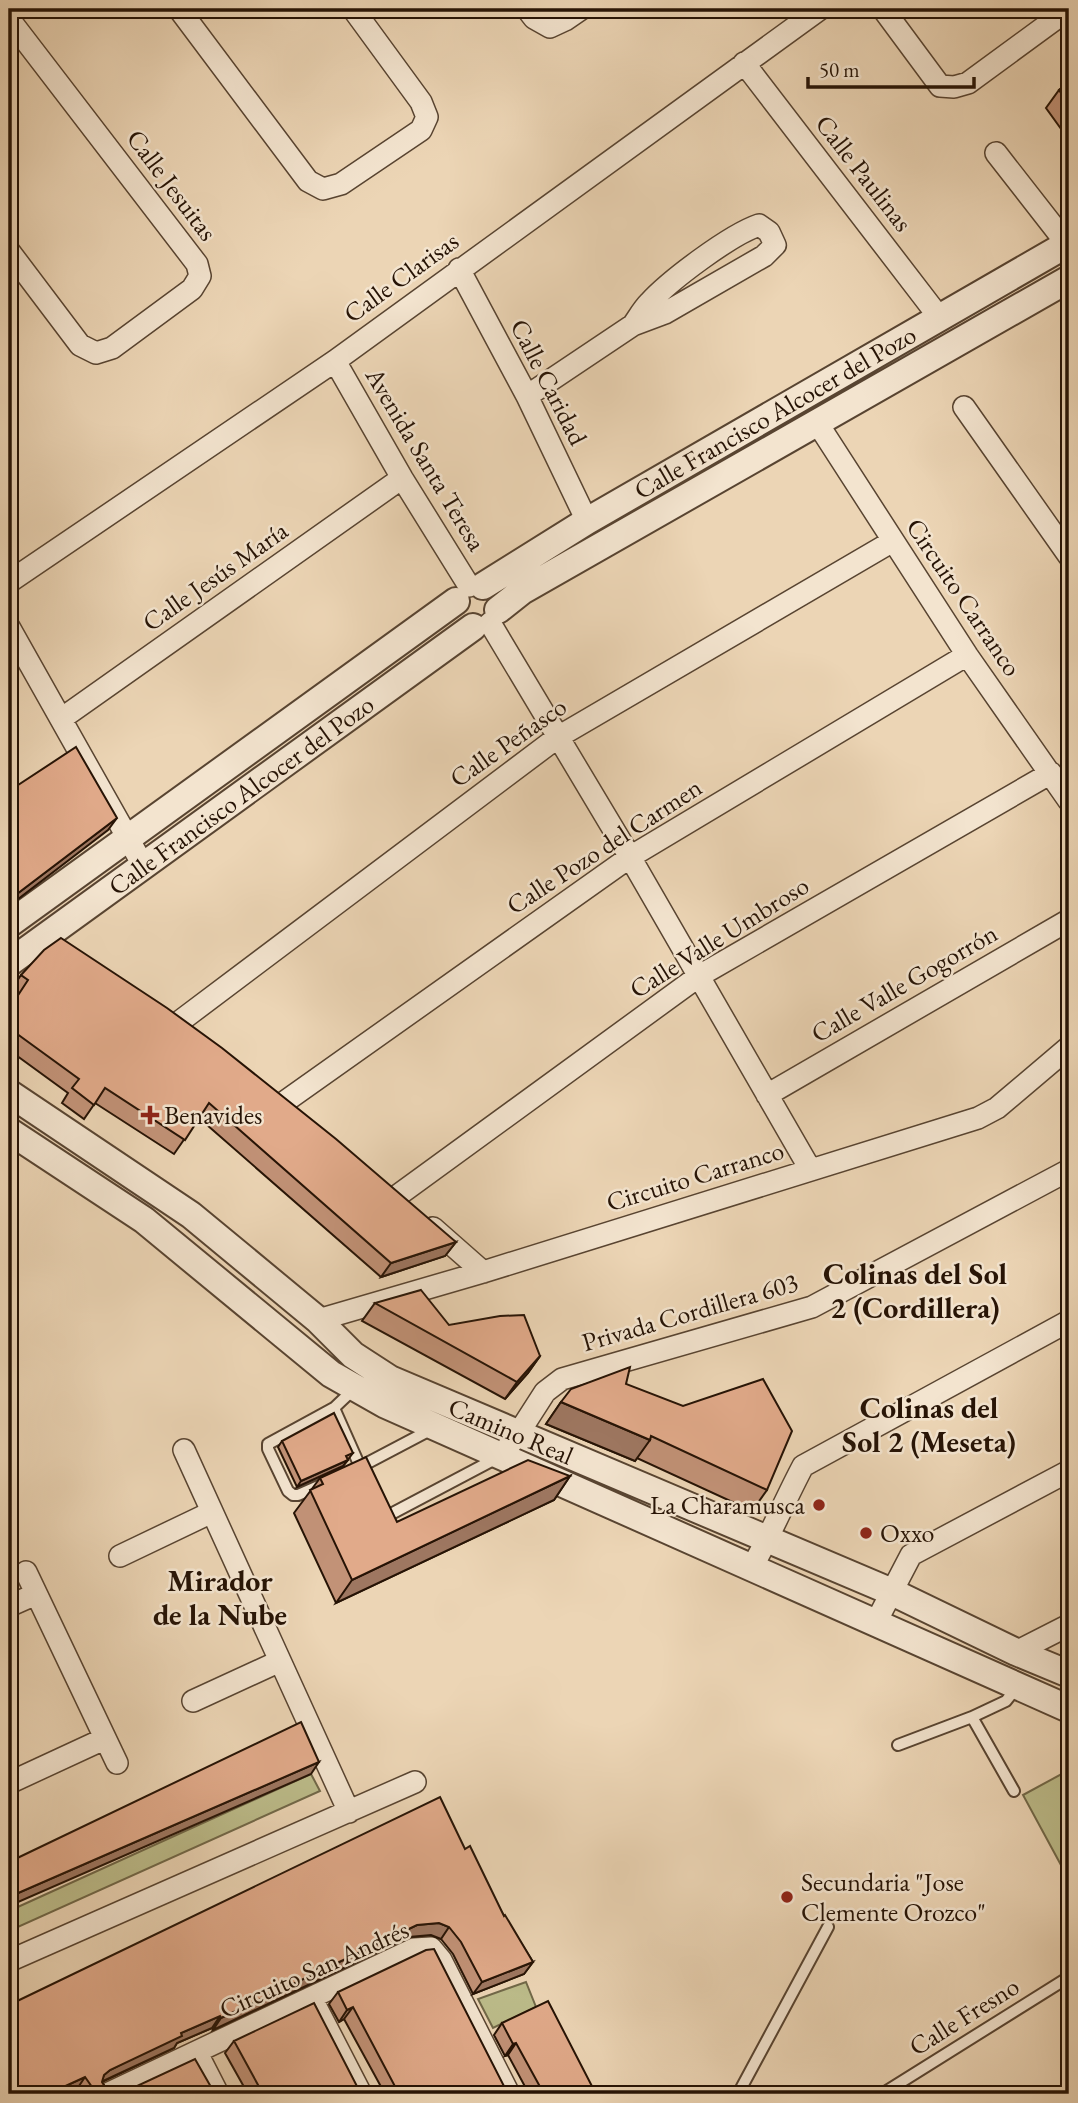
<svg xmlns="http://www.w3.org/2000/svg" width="1078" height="2103" font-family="'EB Garamond',serif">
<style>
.green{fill:#bcbc8a;stroke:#716848;stroke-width:2}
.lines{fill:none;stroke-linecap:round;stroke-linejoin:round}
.service-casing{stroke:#584431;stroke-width:14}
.minor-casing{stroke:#584431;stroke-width:24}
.tertiary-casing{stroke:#584431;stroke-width:30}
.service{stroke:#f3e4cf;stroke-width:10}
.minor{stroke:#f3e4cf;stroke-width:21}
.tertiary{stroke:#f3e4cf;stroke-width:26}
.wall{fill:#c29277;stroke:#261305;stroke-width:2}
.shaded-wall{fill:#9e7761;stroke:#261305;stroke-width:2}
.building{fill:#e1aa8a;stroke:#261305;stroke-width:2}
.poi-dot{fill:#8f2418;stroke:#f3e4cf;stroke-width:2.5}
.labels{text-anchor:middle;stroke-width:5;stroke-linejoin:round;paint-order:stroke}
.street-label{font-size:26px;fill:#261305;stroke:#f3e4cf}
.poi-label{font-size:26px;fill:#261305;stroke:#f3e4cf;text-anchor:start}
.quarter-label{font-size:30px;font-weight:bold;fill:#261305;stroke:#f3e4cf}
</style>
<rect width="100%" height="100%" fill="#ecd5b5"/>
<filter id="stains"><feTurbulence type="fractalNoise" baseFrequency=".00286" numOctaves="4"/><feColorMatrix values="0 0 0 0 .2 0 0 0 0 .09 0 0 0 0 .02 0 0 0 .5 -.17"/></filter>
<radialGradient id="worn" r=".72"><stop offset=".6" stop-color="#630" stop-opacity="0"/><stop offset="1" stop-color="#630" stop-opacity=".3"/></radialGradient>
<path class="green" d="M1069 1770V1877L1068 1878 1023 1795Z
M311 1774 320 1791 9 1931V1911Z
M526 1982 536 2007 493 2028 478 1999Z"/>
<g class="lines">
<defs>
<path id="service" d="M355 1388 334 1408 362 1471
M356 1469 432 1429
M323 1484 298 1495H293L288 1491 268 1449V1444L334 1408
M381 1511 385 1515 391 1514 497 1458
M898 1745 972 1717
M1014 1791 972 1717 1006 1701 1017 1687
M738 2094 828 1927
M882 2094 1069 1977"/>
<path id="minor" d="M179 9 308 181 323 189 341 184 421 130 427 117 421 102 353 9
M527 9 534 18 550 27 565 20 581 9
M883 9 940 86 954 87 968 83 1069 9
M9 19 197 264 200 276 192 289 112 348 96 353 80 345 9 251
M744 63 939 317
M996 153 1067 244
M459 269 527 396 587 521
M335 361 402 478 469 586
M527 396 633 325 665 313 764 256 775 245 769 232 759 225C730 235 670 280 649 303 643 309 638 318 633 325
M964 407 1069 556
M816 421 967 655 1069 801
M9 582 335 361 820 9
M490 623 630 857 810 1169
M9 627 143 865
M61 719 402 478
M179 1022 558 737 893 541
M767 1095 1069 920
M283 1103 630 857 967 655
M397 1196 699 976 1051 773
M433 1228 483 1272
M318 1320 483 1272 978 1118 997 1108 1069 1047
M184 1450 349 1812
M500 1457 518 1434 545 1392 562 1379 812 1307 1069 1170
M120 1556 212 1512
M751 1569C770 1536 785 1500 803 1466L1069 1321
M26 1572 117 1763
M9 1606 36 1594
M875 1624 911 1555 1069 1471
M1016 1652 1069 1625
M193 1701 280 1661
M9 1783 104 1739
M9 1961 415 1782
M312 1999 361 2094
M197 2053 218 2094
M107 2094 414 1949 431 1948 441 1960 509 2094"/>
<path id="tertiary" d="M483 586 587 521 1069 243
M498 610 522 591 1069 279
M9 924 456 601
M9 963 473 627
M9 1093 191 1215 318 1320 353 1355 390 1379 892 1592 1016 1652 1069 1674
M9 1131 144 1220 331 1374 384 1404 1069 1709"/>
</defs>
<use href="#service" class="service-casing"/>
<use href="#minor" class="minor-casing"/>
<use href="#tertiary" class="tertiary-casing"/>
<use href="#service" class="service"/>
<use href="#minor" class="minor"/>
<use href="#tertiary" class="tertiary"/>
</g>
<path class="wall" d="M1069 82V140L1046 108 1059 90Z
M21 975 456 1242 445 1256 381 1277 199 1118 174 1154 95 1103 84 1119 62 1103 68 1093 9 1050V1008L17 994 11 990Z
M375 1303 449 1325 540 1356 528 1373 505 1399 362 1321Z
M626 1384 767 1490 752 1511 637 1458 635 1461 546 1424 561 1402Z
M282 1441 353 1453 343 1466 297 1487 278 1447Z
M570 1476 554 1500 336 1603 294 1513 320 1478 397 1522Z
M465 1849 504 1916 533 1962 524 1974 473 1994 453 1954 441 1939 431 1935 409 1937 213 2030 212 2028 177 2043 174 2048 102 2082 109 2093 215 2094H80L77 2089 9 2094Z
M338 1992 508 2094H385L344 2019 339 2022 329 2004Z
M502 2023 596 2094H529L508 2055 505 2056 494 2035Z
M234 2041 361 2094H248L225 2053Z"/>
<path class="shaded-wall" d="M117 818 108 830 9 906V900Z
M456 1242 445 1256 381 1277 391 1263Z
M540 1356 528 1373 505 1399 517 1382Z
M561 1402 650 1440 635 1461 546 1424Z
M348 1460 343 1466 297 1487 301 1481Z
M570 1476 554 1500 336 1603 352 1580Z
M319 1762 311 1774 9 1906V1897Z
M439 1923 449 1927 441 1939 431 1935 409 1937 213 2030 221 2018 417 1925Z
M533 1962 524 1974 473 1994 482 1982Z
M353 2007 344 2019 339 2022 347 2010Z
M220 2016 212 2028 177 2043 174 2048 101 2082 104 2075 110 2070 181 2033Z
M516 2043 508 2055 505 2056 513 2044Z
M85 2077 77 2089 66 2094H48Z"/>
<path class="building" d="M1069 82V105L1059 90Z
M76 747 117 818 9 900V791Z
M61 938 167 1008 222 1048 336 1139 456 1242 391 1263 209 1103 185 1140 105 1088 94 1105 72 1088 79 1079 9 1028V1009L28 980 21 975 44 950Z
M421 1290 449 1325 500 1316 524 1315 540 1356 517 1382 375 1303Z
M630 1367 626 1384 683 1406 763 1379 792 1431 767 1490 651 1436 650 1440 561 1402 571 1389Z
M334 1413 353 1453 346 1456 348 1460 301 1481 282 1441Z
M366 1457 397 1522 528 1460 570 1476 352 1580 310 1490 323 1484 320 1478Z
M301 1722 319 1762 9 1897V1862Z
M440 1797 465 1849 470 1846 504 1916 505 1915 533 1962 482 1982 461 1942 449 1927 439 1923 417 1925 221 2018 220 2016 181 2033 182 2036 110 2070 104 2075 102 2082 109 2093 120 2094 195 2059 215 2094H97L85 2077 48 2094H9V2005Z
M434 1949 508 2094H399L353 2007 347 2010 338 1992 426 1950Z
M548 2001 596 2094H544L516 2043 513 2044 502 2023Z
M314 2003 361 2094H263L234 2041Z"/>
<g class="poi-dot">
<path d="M146.5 1104.5h7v7h7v7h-7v7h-7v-7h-7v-7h7z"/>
<circle cx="819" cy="1505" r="7"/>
<circle cx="866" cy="1533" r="7"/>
<circle cx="787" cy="1897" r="7"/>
</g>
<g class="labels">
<g class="street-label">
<text transform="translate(864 173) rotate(52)" y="9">Calle Paulinas</text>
<text transform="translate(172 185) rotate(53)" y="9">Calle Jesuitas</text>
<text transform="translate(401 277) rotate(-36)" y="9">Calle Clarisas</text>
<text transform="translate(549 382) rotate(63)" y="9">Calle Caridad</text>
<text transform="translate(775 412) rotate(-30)" y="9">Calle Francisco Alcocer del Pozo</text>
<text transform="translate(426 459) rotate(59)" y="9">Avenida Santa Teresa</text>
<text transform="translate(215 576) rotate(-35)" y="9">Calle Jesús María</text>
<text transform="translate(964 597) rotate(56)" y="9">Circuito Carranco</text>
<text transform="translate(508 742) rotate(-35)" y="9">Calle Peñasco</text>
<text transform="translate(241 795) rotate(-36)" y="9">Calle Francisco Alcocer del Pozo</text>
<text transform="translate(604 846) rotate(-33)" y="9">Calle Pozo del Carmen</text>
<text transform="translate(719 937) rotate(-32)" y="9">Calle Valle Umbroso</text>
<text transform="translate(904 983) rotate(-30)" y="9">Calle Valle Gogorrón</text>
<text transform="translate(695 1176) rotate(-17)" y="9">Circuito Carranco</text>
<text transform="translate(690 1312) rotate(-16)" y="9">Privada Cordillera 603</text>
<text transform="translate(511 1431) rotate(23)" y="9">Camino Real</text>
<text transform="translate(314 1969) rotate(-24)" y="9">Circuito San Andrés</text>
<text transform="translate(964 2016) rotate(-32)" y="9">Calle Fresno</text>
</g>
<g class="poi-label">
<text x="164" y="1124">Benavides</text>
<text x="805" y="1514" text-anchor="end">La Charamusca</text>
<text x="880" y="1542">Oxxo</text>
<text x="801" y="1891">Secundaria "Jose<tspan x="801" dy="30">Clemente Orozco"</tspan></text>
</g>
<g class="quarter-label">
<text x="915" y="1284">Colinas del Sol<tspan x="915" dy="34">2 (Cordillera)</tspan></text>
<text x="929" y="1418">Colinas del<tspan x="929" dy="34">Sol 2 (Meseta)</tspan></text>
<text x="220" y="1591">Mirador<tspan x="220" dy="34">de la Nube</tspan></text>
</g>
</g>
<rect width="1078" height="2103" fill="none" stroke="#ecd5b5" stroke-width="35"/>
<rect x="10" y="10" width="1057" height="2082" fill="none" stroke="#261305" stroke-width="3.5"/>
<rect x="18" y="18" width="1043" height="2068" fill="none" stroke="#261305" stroke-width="2"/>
<path d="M808 77v10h166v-10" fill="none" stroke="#261305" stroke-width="3.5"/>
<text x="819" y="77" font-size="21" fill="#261305" stroke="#f3e4cf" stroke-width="5" paint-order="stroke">50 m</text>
<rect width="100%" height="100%" filter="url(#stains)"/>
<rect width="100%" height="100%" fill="url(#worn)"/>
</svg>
